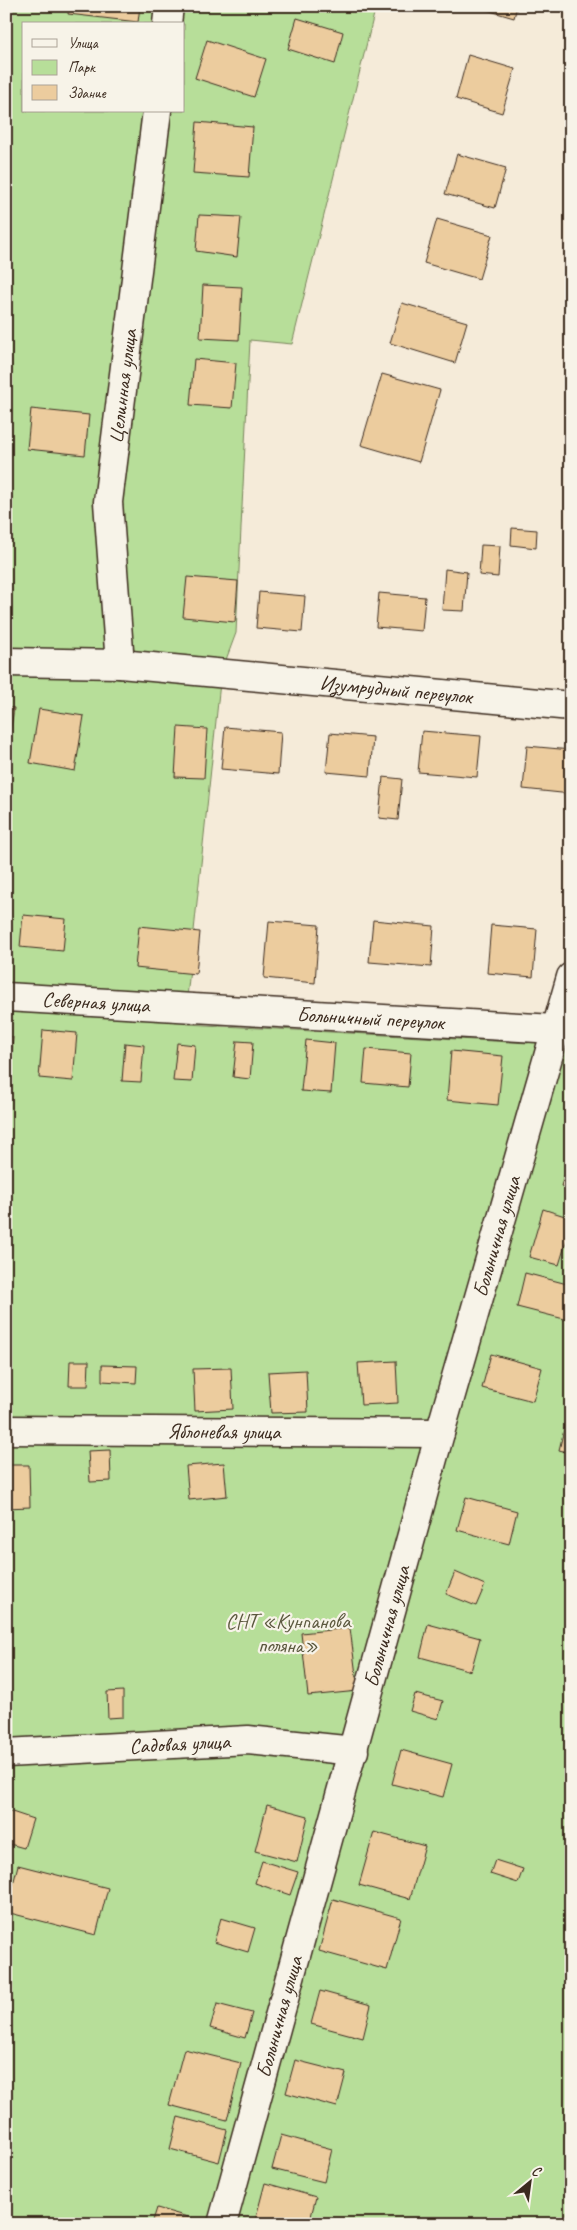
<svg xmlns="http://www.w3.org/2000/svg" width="577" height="2230" font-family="Caveat,sans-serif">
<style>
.green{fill:#b7de99;stroke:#79845c;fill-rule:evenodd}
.building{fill:#eccc9e;stroke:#3b2a1e}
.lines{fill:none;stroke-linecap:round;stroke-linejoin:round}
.minor-casing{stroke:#3b2a1e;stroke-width:31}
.minor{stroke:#f7f3e8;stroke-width:28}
.labels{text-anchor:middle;stroke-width:4.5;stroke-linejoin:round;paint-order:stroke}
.street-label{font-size:21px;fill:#3b2a1e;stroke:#f7f3e8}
.park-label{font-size:21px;fill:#5a573d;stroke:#f7f3e8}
</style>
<rect width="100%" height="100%" fill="#f5ebd9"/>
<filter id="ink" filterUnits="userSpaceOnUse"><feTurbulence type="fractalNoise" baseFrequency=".02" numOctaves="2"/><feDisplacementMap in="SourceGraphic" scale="10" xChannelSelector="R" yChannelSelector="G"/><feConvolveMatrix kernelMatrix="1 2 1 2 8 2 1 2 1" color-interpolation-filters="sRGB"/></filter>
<g filter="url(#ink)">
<path class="green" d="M6 6H376L292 344 250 340 236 633 221 673 186 1007 187 1024 528 1043 555 1029 571 1031V2224H6ZM24 24H184V111H24Z"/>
<path class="building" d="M69 6H140L138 22 68 14Z
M473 6H517L514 18Z
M297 18 343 32 335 64 288 49Z
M207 40 266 59 254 97 195 78Z
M468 55 515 69 502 113 456 99Z
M197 122 253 127 249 177 193 173Z
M457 154 506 168 495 208 445 194Z
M199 215 241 217 237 257 196 251Z
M437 219 492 235 479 279 424 263Z
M203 285 242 287 239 340 200 338Z
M402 303 467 322 455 363 390 343Z
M194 359 236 363 232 408 190 405Z
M382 374 440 390 419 462 361 445Z
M31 409 89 415 85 455 27 449Z
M512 528 537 530 536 548 511 545Z
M481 545 500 546 498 577 479 575Z
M445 569 467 572 464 611 442 610Z
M187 577 238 581 235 622 183 617Z
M259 592 305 596 302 632 256 628Z
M379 593 425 597 422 631 376 627Z
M6 707 14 708 6 759Z
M39 709 84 716 75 771 30 763Z
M178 727 207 729 204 778 175 777Z
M225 727 281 732 278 774 221 769Z
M422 731 481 736 477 777 418 772Z
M330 733 373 737 370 776 326 772Z
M527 746 571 750V794L523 789Z
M383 777 402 779 398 820 379 818Z
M23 915 66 919 63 951 20 947Z
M373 920 434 926 431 967 369 962Z
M269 921 319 925 315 983 264 978Z
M491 925 537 929 533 977 487 973Z
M139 926 200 932 196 974 135 968Z
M43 1030 77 1033 73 1081 39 1078Z
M6 1036 13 1037 10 1074H6Z
M306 1040 335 1043 331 1093 301 1091Z
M237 1041 253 1042 250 1079 233 1077Z
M125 1043 144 1045 141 1082 122 1081Z
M177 1043 195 1045 192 1082 173 1081Z
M366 1049 411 1053 408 1087 363 1083Z
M451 1051 503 1056 498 1105 447 1100Z
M571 1154V1189L561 1186Z
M543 1209 571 1218V1226L559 1265 529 1257Z
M525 1273 571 1285V1309L568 1320 517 1307Z
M491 1354 542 1368 533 1401 482 1388Z
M70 1361H89L88 1386H69Z
M396 1361 398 1403 361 1405 358 1363Z
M102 1365 137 1366 136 1383 102 1381Z
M231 1368 233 1409 195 1411 193 1369Z
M306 1370 308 1412 271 1413 268 1372Z
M565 1426 571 1428V1453L559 1450Z
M110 1450 111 1481 90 1482 88 1451Z
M224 1463 227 1496 189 1500 186 1466Z
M6 1465H29L30 1507 6 1508Z
M466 1497 517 1511 509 1544 457 1530Z
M455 1572 485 1585 476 1606 446 1594Z
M428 1624 480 1638 471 1671 420 1657Z
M350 1628 358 1691 308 1696 301 1633Z
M123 1691V1717L108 1718 107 1692Z
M415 1694 443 1701 438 1719 410 1711Z
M401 1750 452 1764 443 1797 392 1784Z
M267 1805 308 1816 297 1862 255 1851Z
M6 1810 33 1819 24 1848 6 1843Z
M374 1832 425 1846 410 1899 359 1885Z
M495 1860 523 1869 518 1883 490 1874Z
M262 1861 298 1872 290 1895 255 1883Z
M18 1865 108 1888 96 1935 6 1912Z
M333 1899 401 1918 387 1970 319 1951Z
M221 1918 255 1928 248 1952 214 1942Z
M320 1991 371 2005 363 2038 311 2024Z
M217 2004 252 2013 245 2038 210 2028Z
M184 2049 241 2063 227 2120 169 2105Z
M295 2060 346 2073 337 2107 286 2093Z
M178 2117 227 2130 219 2162 170 2149Z
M281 2135 332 2149 324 2182 272 2169Z
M265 2183 316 2197 309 2224H283L256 2217Z
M157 2208 191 2218 190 2224H152Z"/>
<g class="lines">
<defs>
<g id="minor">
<path d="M167 24 169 6"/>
<path id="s1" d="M6 662 120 664 571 706"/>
<path id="s2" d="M120 664 108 502 157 111"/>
<path id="s3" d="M6 997 555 1029"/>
<path id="s4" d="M6 1430 440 1433"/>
<path id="s5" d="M6 1753 248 1740 354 1751"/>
<path id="s6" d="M222 2224 440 1433 571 977"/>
</g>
</defs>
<use href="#minor" class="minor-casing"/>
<use href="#minor" class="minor"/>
</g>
</g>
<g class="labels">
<g class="street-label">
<text dy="7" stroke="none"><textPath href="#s2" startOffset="279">Целинная улица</textPath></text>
<text dy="7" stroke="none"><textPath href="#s1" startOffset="391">Изумрудный переулок</textPath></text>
<text dy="7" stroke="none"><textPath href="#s3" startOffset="90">Северная улица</textPath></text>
<text dy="7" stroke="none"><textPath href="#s3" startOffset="365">Больничный переулок</textPath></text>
<text dy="7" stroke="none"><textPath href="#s6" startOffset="1025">Больничная улица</textPath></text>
<text dy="7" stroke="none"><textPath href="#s4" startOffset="218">Яблоневая улица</textPath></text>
<text dy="7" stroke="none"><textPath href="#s6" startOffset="620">Больничная улица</textPath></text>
<text dy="7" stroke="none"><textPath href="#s5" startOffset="174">Садовая улица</textPath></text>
<text dy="7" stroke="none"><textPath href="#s6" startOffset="215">Больничная улица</textPath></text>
</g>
<g class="park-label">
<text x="288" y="1628">СНТ «Кунпанова<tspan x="288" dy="24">поляна»</tspan></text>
</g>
</g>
<rect width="577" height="2230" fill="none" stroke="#f7f3e8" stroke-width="25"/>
<rect x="12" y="12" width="552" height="2205" fill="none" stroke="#3b2a1e" stroke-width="2" filter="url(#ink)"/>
<rect x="22" y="22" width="162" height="90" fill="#f7f3e8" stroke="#aca397"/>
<rect x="32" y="39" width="25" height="8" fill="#f7f3e8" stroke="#aca397"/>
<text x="68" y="48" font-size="15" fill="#3b2a1e">Улица</text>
<rect x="32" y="60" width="25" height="15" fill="#b7de99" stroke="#aca397"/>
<text x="68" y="72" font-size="15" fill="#3b2a1e">Парк</text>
<rect x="32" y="85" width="25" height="15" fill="#eccc9e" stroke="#aca397"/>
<text x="68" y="98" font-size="15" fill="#3b2a1e">Здание</text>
<g transform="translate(530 2182) rotate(29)" stroke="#f7f3e8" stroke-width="4" paint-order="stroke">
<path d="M0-4L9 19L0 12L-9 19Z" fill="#3b2a1e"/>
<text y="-8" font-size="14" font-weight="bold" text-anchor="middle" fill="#3b2a1e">С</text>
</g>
</svg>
